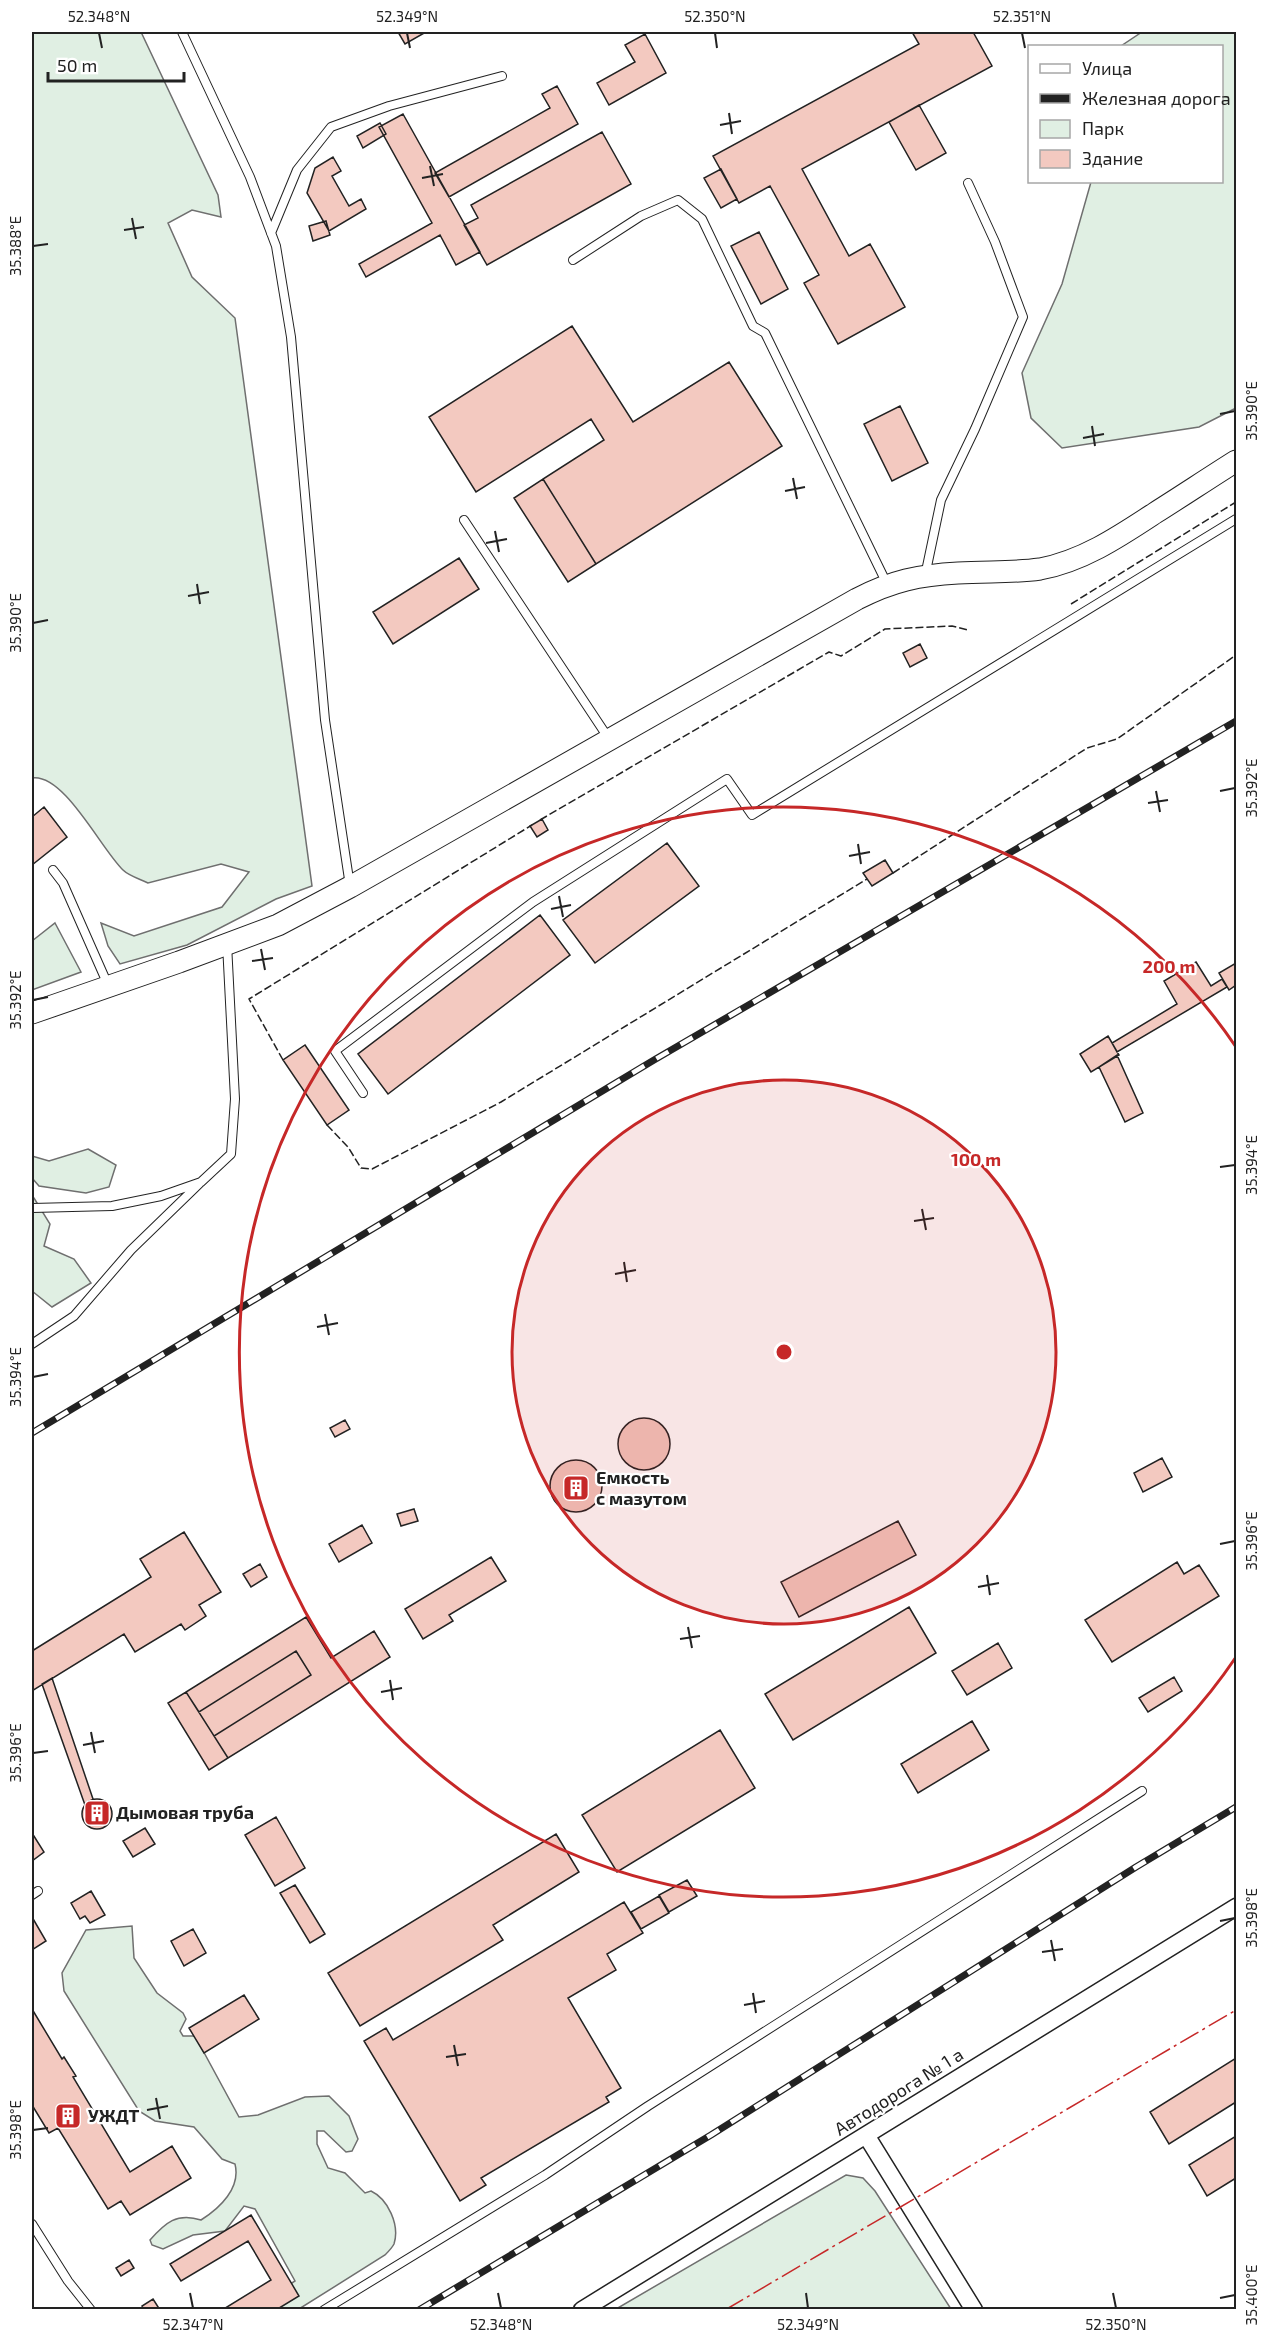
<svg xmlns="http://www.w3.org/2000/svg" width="1268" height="2341" font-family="'Exo 2',sans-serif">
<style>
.green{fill:#e0efe3;stroke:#6f6f6f;stroke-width:1.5}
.building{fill:#f3c9c0;stroke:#222;stroke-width:1.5}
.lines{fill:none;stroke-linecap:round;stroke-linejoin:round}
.service-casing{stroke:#222;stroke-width:10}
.minor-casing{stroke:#222;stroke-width:19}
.tertiary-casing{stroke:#222;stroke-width:23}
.service{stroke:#fff;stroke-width:8}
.minor{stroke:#fff;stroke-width:16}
.tertiary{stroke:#fff;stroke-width:21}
.rail-casing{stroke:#222;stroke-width:7}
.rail{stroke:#fff;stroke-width:4.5;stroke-dasharray:14;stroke-linecap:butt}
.fence{stroke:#222;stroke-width:1.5;stroke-dasharray:8 3;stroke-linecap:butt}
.power{stroke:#c62828;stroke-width:1.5;stroke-dasharray:21 4.5 3 4.5;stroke-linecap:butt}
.ticks{fill:none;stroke:#222;stroke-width:2}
.ring{fill:none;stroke:#c62828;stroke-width:3}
.labels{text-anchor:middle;stroke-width:4.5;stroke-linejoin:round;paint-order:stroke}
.poi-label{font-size:18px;font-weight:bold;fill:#222;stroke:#fff;text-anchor:start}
.street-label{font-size:18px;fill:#222;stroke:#fff}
.centre{fill:#c62828;stroke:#fff;stroke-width:3}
.ring-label{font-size:18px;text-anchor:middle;font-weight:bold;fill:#c62828;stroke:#fff;stroke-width:4.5;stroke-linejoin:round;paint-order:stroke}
.neatline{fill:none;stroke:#222;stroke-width:2}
.ticks-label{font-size:15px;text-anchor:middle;fill:#222}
</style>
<rect width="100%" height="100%" fill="#fff"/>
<path class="green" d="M32 32H141L218 195 221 217 192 210 168 223 192 277 235 318 312 886 276 899 187 945 120 964 108 946 101 923 134 936 222 907 249 872 221 864 148 883C140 879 129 876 123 870 101 849 64 773 32 778Z
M1142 32H1236V408L1199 427 1062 448 1031 418 1022 373 1062 284 1091 182H1222V46H1121Z
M55 923 81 972 32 990V941Z
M88 1149 116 1165 109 1187 86 1193 39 1186 32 1178V1156L49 1161Z
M32 1198H34L50 1224 44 1246 74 1259 91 1283 52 1307 32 1291Z
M132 1926 134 1958 157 1993 183 2013 186 2019 180 2031 183 2036H195L239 2117 258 2115 305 2097 329 2096 349 2116 358 2139 352 2151 346 2152 324 2131H317V2144L328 2168 345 2173 365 2193 371 2191C388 2199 400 2225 394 2244 392 2248 388 2252 385 2255L299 2309 251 2310 295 2281 255 2209 244 2206 225 2231 193 2235 163 2249 152 2245 150 2240C165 2223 177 2212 201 2220 220 2208 241 2188 235 2164L222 2159 194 2127 155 2121 139 2111 64 1991 62 1973 86 1930Z
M846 2175 863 2178 875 2191 951 2309H616Z"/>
<path class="building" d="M398 32H426L405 44Z
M912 32H973L992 66 802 169 849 256 870 244 905 307 838 344 804 283 819 275 770 186 739 203 713 156 919 44Z
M645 34 666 73 609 105 597 83 635 62 625 45Z
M557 86 578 124 449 197 435 173 550 108 542 94Z
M919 105 946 153 916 170 889 122Z
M403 114 480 252 456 265 440 235 366 277 359 264 432 223 379 127Z
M380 123 386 134 363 148 357 136Z
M602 132 631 184 487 265 464 225 478 218 471 205Z
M333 157 341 171 332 176 349 206 361 199 366 209 329 231 307 193 315 168Z
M721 169 737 199 721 208 704 178Z
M326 221 330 235 313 241 309 226Z
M759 232 788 289 761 304 731 246Z
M572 326 633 422 729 362 782 446 596 564 543 479 604 440 591 419 476 492 429 417Z
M900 406 928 463 892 481 864 424Z
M543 479 596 564 568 582 514 498Z
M459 558 479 589 393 644 373 612Z
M920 644 927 658 910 667 903 653Z
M44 807 67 837 32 865V817Z
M542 819 548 830 537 837 530 826Z
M667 843 699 886 595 963 563 920Z
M885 860 893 873 872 886 863 873Z
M540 915 570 955 388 1094 358 1054Z
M1196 962 1211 986 1222 979 1227 987 1117 1052 1112 1043 1177 1004 1164 981Z
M1236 963V985L1229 990 1219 973Z
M1108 1036 1119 1055 1091 1072 1080 1054Z
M305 1045 349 1110 327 1125 283 1060Z
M1117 1055 1143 1113 1125 1122 1099 1067Z
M618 1444a26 26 0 1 1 52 0a26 26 0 1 1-52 0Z
M345 1420 350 1429 335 1437 330 1428Z
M1162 1458 1172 1477 1143 1492 1134 1473Z
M550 1486a26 26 0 1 1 52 0a26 26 0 1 1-52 0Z
M414 1509 418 1521 401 1526 397 1514Z
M898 1521 916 1555 799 1617 781 1582Z
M362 1525 372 1543 339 1562 329 1544Z
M184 1532 221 1592 199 1605 206 1616 185 1630 181 1624 135 1652 124 1634 32 1691V1651L151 1577 140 1559Z
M491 1557 506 1581 449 1615 453 1621 423 1639 405 1609Z
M1177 1562 1184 1574 1199 1565 1219 1596 1112 1662 1085 1620Z
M260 1564 267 1577 251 1587 243 1574Z
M909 1607 936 1653 793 1740 765 1694Z
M306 1617 331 1658 374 1631 390 1657 228 1758 186 1692Z
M998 1643 1012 1668 967 1695 952 1671Z
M296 1651 311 1675 214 1736 228 1758 209 1770 168 1703 186 1692 199 1712Z
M1174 1677 1182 1691 1148 1712 1139 1698Z
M52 1678 93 1799 85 1805 42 1684Z
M972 1721 989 1750 918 1793 901 1764Z
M720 1730 755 1788 617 1872 582 1815Z
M82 1814a15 15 0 1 1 30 0a15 15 0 1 1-30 0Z
M276 1817 305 1868 275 1886 245 1835Z
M145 1828 155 1844 133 1857 123 1841Z
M32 1833 44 1852 32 1861Z
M556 1834 579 1872 493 1925 503 1940 360 2026 328 1973Z
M687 1880 697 1896 669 1912 659 1895Z
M295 1885 325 1934 310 1943 280 1893Z
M91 1891 105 1915 90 1923 85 1916 80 1919 71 1903Z
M659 1896 669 1913 641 1929 631 1912Z
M624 1902 643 1933 607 1954 616 1970 568 1998 621 2088 606 2097 609 2102 481 2178 486 2185 460 2201 364 2041 386 2028 393 2040Z
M32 1917 46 1941 32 1950Z
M193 1929 206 1953 184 1966 171 1941Z
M244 1995 259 2019 204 2053 189 2028Z
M32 2009 62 2059 64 2057 76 2076 73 2077 130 2172 172 2146 191 2178 130 2215 121 2201 108 2209 58 2128 49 2133 32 2105Z
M1236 2058V2102L1169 2144 1150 2112Z
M1236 2136V2178L1207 2196 1189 2165Z
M251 2215 299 2296 276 2310H222L271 2280 248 2241 181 2281 170 2264Z
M129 2260 134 2268 121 2276 116 2268Z
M153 2299 160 2310H144L142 2306Z"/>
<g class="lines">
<defs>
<path id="service" d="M182 32 250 177 276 246 291 337 325 720 350 886
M271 233 297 170 331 127 389 106 502 76
M573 260 641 216 678 200 702 219 753 326 765 333 887 584
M464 520 609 739
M925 576 941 500 975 429 1023 317 995 242 968 183
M53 870 63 883 108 985
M363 1093 335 1051 533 902 727 779 752 815 1236 519
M32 1208 112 1206 161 1196 201 1182 231 1154 235 1099 227 944
M32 1344 74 1316 131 1250 199 1184
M32 1895 38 1891
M32 2224 68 2281 91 2310
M324 2310 545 2175 648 2106 1142 1791"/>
<path id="minor" d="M866 2135 974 2310
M582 2310 1236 1907"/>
<path id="tertiary" d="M32 1013 179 962 278 925 350 887 857 599C892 581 919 575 958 573 986 571 1013 573 1040 569 1083 561 1120 536 1155 513 1182 496 1209 478 1236 461"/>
</defs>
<use href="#service" class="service-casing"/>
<use href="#minor" class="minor-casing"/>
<use href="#tertiary" class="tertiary-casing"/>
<use href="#service" class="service"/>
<use href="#minor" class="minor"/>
<use href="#tertiary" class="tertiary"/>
<defs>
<path id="rail" d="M32 1433 654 1060 1236 721
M419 2310 711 2135 1136 1867 1236 1807"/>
</defs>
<use href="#rail" class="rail-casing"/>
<use href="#rail" class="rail"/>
<path class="fence" d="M1071 604 1236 502
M540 820 829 652 841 656 885 629 952 626 968 630
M893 873 1087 748 1117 739 1236 655
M283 1060 249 999 532 825
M327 1125 348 1147 361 1168 372 1169 501 1102 867 879"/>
<path class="power" d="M725 2310 1236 2010"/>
</g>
<path class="ticks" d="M99 33 102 48M407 33 410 48M715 33 717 48M1022 33 1025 48M729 113 732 134M720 125 741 121M430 166 434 186M422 178 443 174M132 218 136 239M124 230 144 227M33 246 48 244M1220 414 1235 411M1092 426 1095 446M1083 438 1104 434M793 478 797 499M785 491 805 487M495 531 499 552M486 543 507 539M197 584 200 604M188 596 209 592M33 623 48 620M1156 791 1160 812M1220 791 1235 788M1148 803 1168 800M858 844 861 864M849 856 870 852M559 896 563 917M551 909 571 905M261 949 265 970M252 961 273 958M33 1000 48 997M1220 1167 1235 1165M922 1209 926 1230M914 1221 934 1218M624 1262 627 1282M615 1274 636 1270M325 1314 329 1335M317 1327 338 1323M33 1377 48 1374M1220 1544 1235 1541M987 1575 990 1595M978 1587 999 1583M688 1627 692 1648M680 1639 700 1636M390 1680 393 1700M381 1692 402 1688M91 1732 95 1753M83 1745 104 1741M33 1753 48 1751M1220 1921 1235 1918M1051 1940 1055 1961M1042 1952 1063 1949M753 1993 756 2013M744 2005 765 2001M454 2045 458 2066M446 2057 466 2054M156 2098 160 2119M147 2110 168 2106M33 2130 48 2128M190 2293 193 2308M498 2293 501 2308M806 2293 808 2308M1113 2293 1116 2308M1220 2298 1235 2295"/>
<circle cx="784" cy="1352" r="272" fill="#c62828" fill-opacity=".12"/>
<g class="ring">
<circle cx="784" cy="1352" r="272"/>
<path d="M1236 1657A545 545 0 1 1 1236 1047"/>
</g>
<defs>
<symbol id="building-square" viewBox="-11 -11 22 22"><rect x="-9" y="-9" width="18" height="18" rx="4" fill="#c62828" stroke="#fff"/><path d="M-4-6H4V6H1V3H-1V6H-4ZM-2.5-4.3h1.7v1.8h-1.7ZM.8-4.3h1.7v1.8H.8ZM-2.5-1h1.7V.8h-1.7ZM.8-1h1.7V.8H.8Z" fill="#fff"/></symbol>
</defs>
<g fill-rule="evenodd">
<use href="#building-square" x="561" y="1473" width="30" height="30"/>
<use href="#building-square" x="82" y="1798" width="30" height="30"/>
<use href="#building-square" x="53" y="2101" width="30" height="30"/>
</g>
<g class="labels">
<g class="poi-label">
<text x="596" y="1484">Емкость<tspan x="596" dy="21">с мазутом</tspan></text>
<text x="116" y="1819">Дымовая труба</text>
<text x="88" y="2122">УЖДТ</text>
</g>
<g class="street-label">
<text transform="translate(899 2092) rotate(-32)" y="6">Автодорога № 1 а</text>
</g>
</g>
<circle cx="784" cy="1352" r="9" class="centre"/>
<g class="ring-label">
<text x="1169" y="973">200 m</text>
<text x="976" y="1166">100 m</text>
</g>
<rect width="1268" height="2341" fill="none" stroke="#ffffff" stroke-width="66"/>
<rect x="1028" y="45" width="195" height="138" fill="#ffffff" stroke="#a7a7a7" stroke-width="1.5"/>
<rect x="1040" y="64" width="30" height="9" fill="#ffffff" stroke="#a7a7a7" stroke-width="1.5"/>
<text x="1082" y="75" font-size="18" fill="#222222">Улица</text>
<rect x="1040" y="94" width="30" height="9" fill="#222222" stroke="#a7a7a7" stroke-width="1.5"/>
<text x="1082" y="105" font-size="18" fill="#222222">Железная дорога</text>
<rect x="1040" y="120" width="30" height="18" fill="#e0efe3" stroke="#a7a7a7" stroke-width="1.5"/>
<text x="1082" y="135" font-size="18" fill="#222222">Парк</text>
<rect x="1040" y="150" width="30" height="18" fill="#f3c9c0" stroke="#a7a7a7" stroke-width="1.5"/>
<text x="1082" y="165" font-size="18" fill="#222222">Здание</text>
<path d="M48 72v9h136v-9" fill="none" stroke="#222222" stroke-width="3"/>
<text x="57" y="72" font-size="18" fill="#222222" stroke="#ffffff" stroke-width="4.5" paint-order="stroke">50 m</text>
<rect x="33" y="33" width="1202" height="2275" class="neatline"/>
<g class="ticks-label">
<text x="99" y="22">52.348°N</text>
<text x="407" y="22">52.349°N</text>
<text x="715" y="22">52.350°N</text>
<text x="1022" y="22">52.351°N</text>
<text transform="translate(16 246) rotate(-90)" y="5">35.388°E</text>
<text transform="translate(1252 411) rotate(-90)" y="5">35.390°E</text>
<text transform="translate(16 623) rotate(-90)" y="5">35.390°E</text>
<text transform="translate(1252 788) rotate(-90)" y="5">35.392°E</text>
<text transform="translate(16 1000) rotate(-90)" y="5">35.392°E</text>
<text transform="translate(1252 1165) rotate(-90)" y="5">35.394°E</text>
<text transform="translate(16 1377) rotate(-90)" y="5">35.394°E</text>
<text transform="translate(1252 1541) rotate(-90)" y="5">35.396°E</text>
<text transform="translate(16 1753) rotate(-90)" y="5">35.396°E</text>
<text transform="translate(1252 1918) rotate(-90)" y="5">35.398°E</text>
<text transform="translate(16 2130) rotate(-90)" y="5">35.398°E</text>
<text transform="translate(1252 2295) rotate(-90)" y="5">35.400°E</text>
<text x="193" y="2330">52.347°N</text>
<text x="501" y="2330">52.348°N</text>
<text x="808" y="2330">52.349°N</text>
<text x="1116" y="2330">52.350°N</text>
</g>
</svg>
